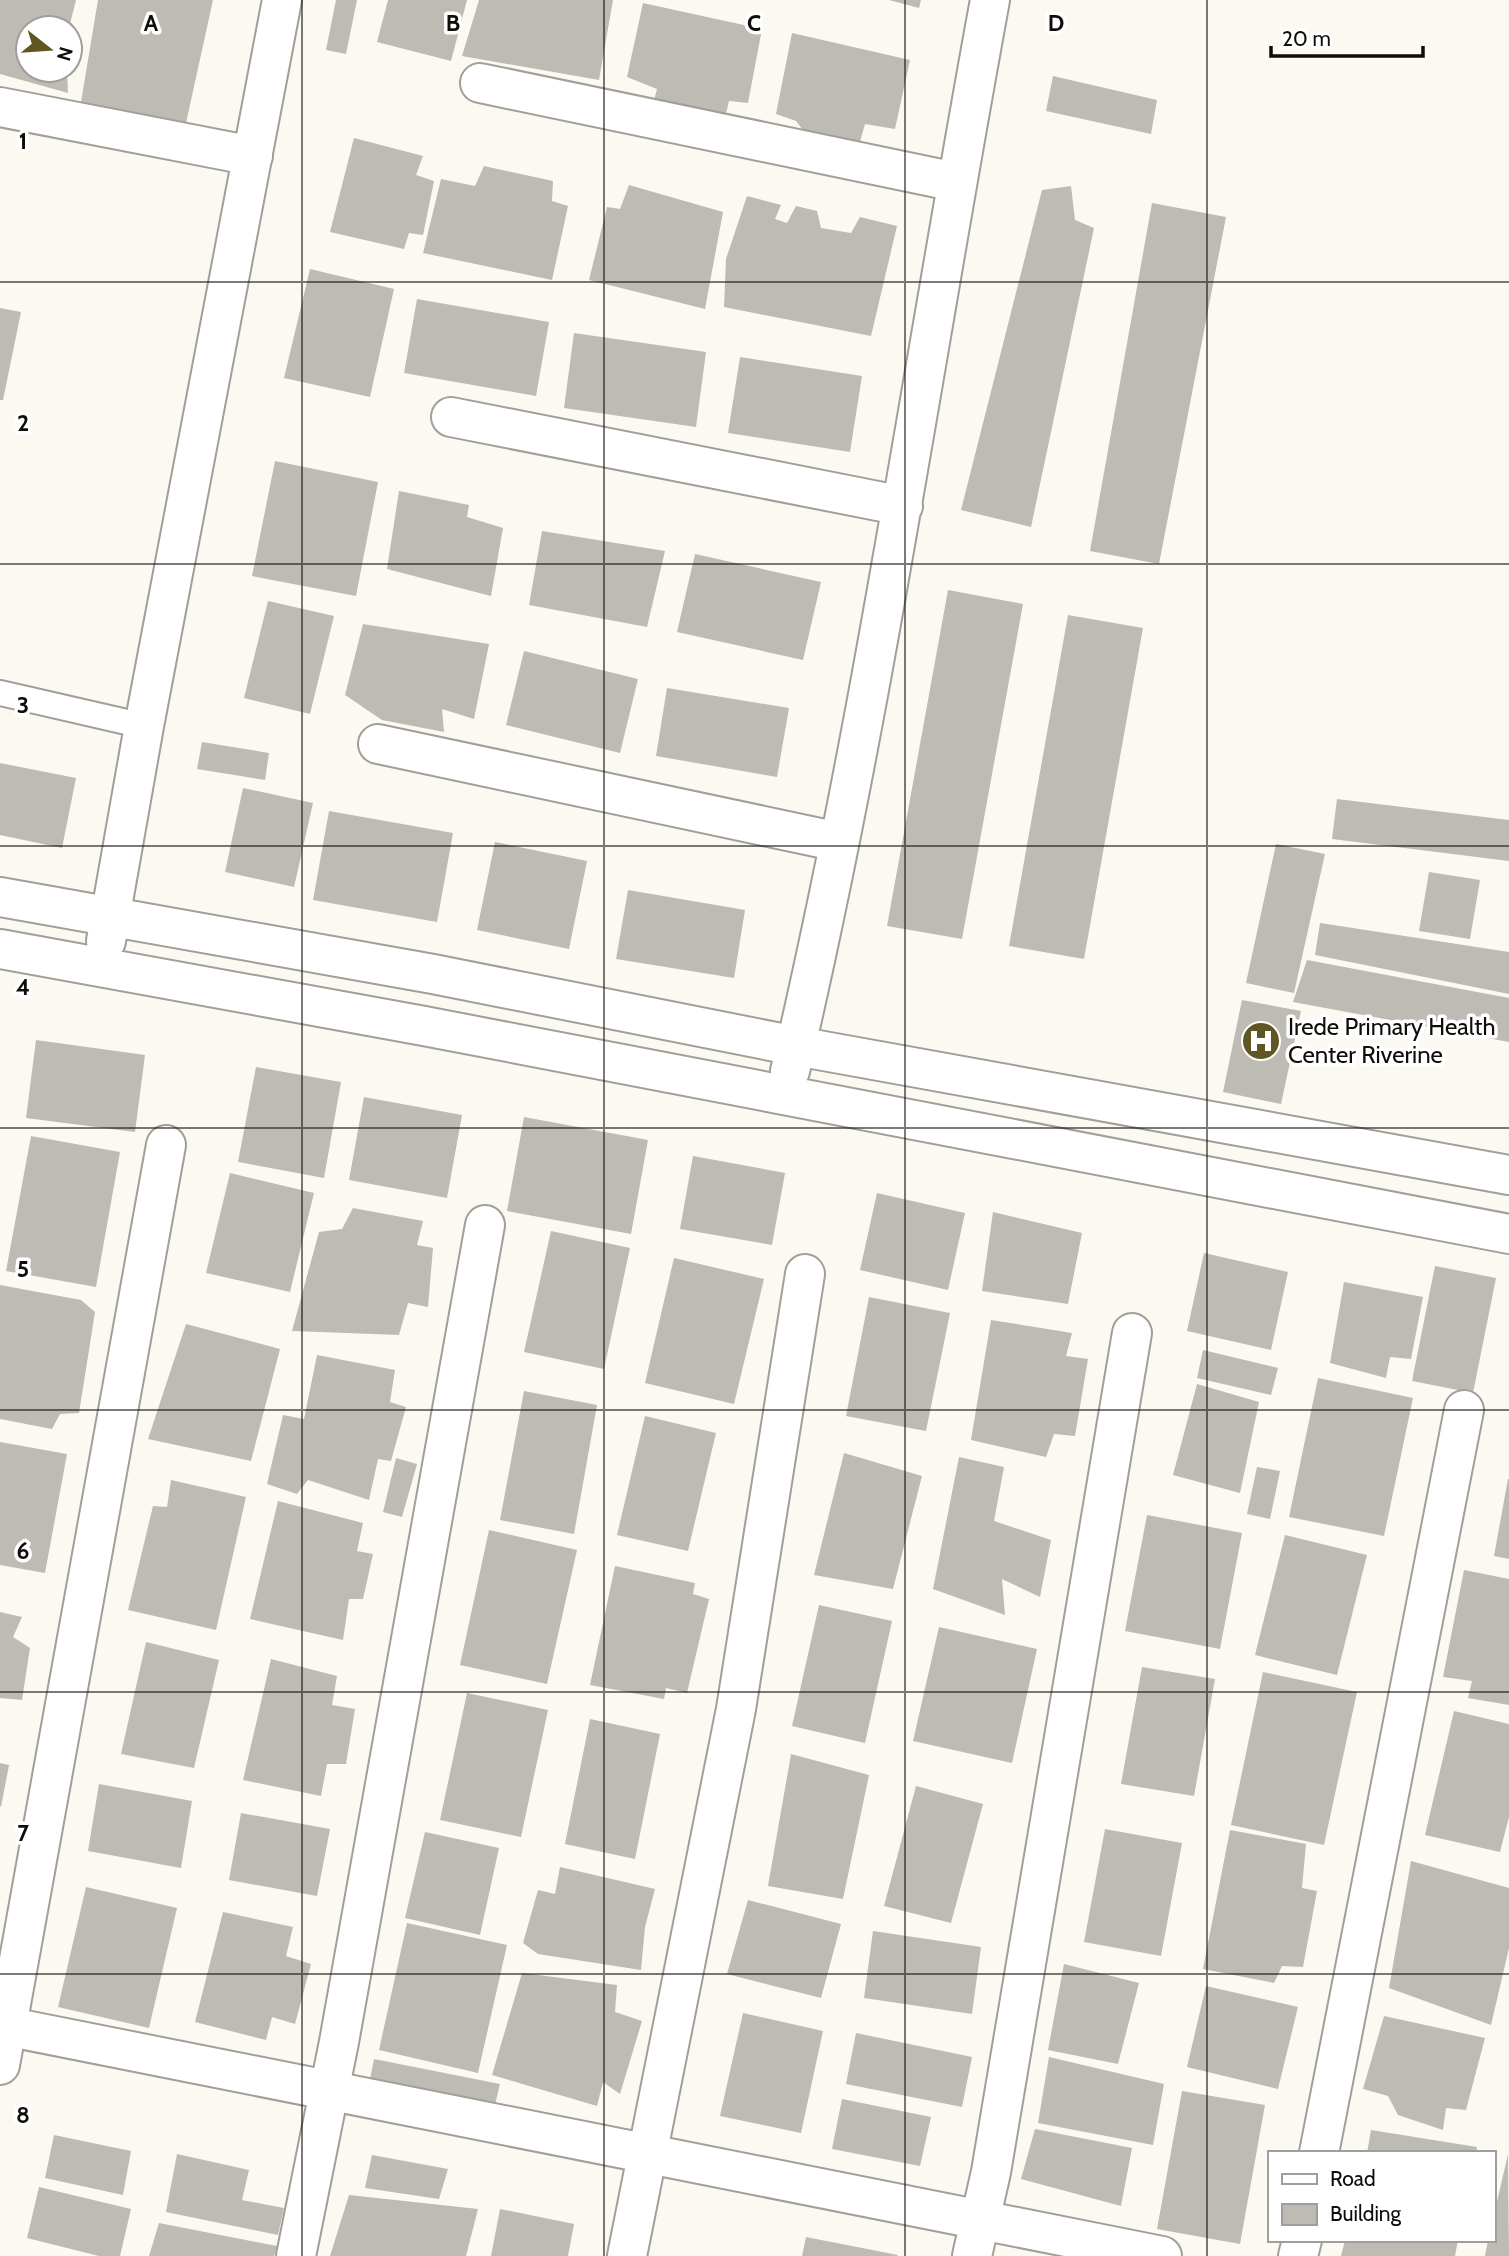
<svg xmlns="http://www.w3.org/2000/svg" width="1509" height="2256" font-family="Cabin,sans-serif">
<style>
.building{fill:#bdbbb3}
.lines{fill:none;stroke-linecap:round;stroke-linejoin:round}
.lane-casing{stroke:#a19f97;stroke-width:28}
.street-casing{stroke:#a19f97;stroke-width:42}
.lane{stroke:#fff;stroke-width:24}
.street{stroke:#fff;stroke-width:38}
.grid{fill:none;stroke:#0e0d0a;stroke-width:2;stroke-opacity:0.55}
.labels{text-anchor:middle;stroke-width:7;stroke-linejoin:round;paint-order:stroke}
.poi-label{font-size:24px;fill:#0e0d0a;stroke:#fff;text-anchor:start}
.grid-label{font-size:23px;text-anchor:middle;font-weight:bold;fill:#0e0d0a;stroke:#fff;stroke-width:7;stroke-linejoin:round;paint-order:stroke}
</style>
<rect width="100%" height="100%" fill="#fbf9f1"/>
<path class="building" d="M0 0H76L69 28H28V70H67L68 93 0 74Z
M98 0H213L186 123 80 108Z
M336 0H357L346 54 326 50Z
M388 0H467L451 61 377 42Z
M479 0H613L599 80 462 56Z
M889 0H921L919 8Z
M643 3 762 29 748 103 729 101 724 122 652 109 657 89 627 77Z
M792 33 910 60 895 129 865 124 858 149 806 134 796 121 776 114Z
M1053 76 1157 100 1151 134 1046 111Z
M354 138 423 156 416 175 434 181 423 235 409 233 404 249 330 232Z
M484 166 553 181 552 201 568 206 552 280 423 253 441 179 475 186Z
M629 185 723 212 705 309 589 280 607 207 620 209Z
M1071 186 1075 220 1094 228 1031 527 961 510 1042 190Z
M747 196 781 205 775 219 787 223 796 206 817 211 821 228 851 233 860 217 897 226 871 336 724 307 726 259Z
M1152 203 1226 217 1159 564 1090 551Z
M310 269 394 289 370 397 284 378Z
M417 299 549 322 536 396 404 373Z
M0 308 21 312 3 400H0Z
M574 333 706 352 696 427 564 408Z
M740 357 862 376 850 452 728 433Z
M275 461 378 482 356 596 252 576Z
M399 491 469 505 467 517 503 528 491 596 387 569Z
M542 531 665 551 647 627 529 605Z
M695 554 821 582 803 660 677 632Z
M948 590 1023 604 962 939 887 926Z
M268 601 334 616 310 714 244 698Z
M1068 615 1143 628 1084 959 1009 946Z
M363 624 489 644 474 719 442 709 444 732 382 720 345 695Z
M524 651 638 679 620 753 506 725Z
M667 688 789 708 777 777 656 756Z
M202 742 269 753 265 780 197 769Z
M0 763 76 778 62 848 0 835Z
M243 788 313 803 294 887 225 872Z
M1337 799 1509 820V861L1332 839Z
M329 811 453 833 437 922 313 900Z
M495 842 587 861 569 949 477 930Z
M1276 844 1325 854 1294 993 1246 983Z
M1429 872 1480 880 1470 939 1419 931Z
M628 890 745 910 734 978 616 959Z
M1320 923 1509 952V994L1315 955Z
M1307 960 1509 998V1042L1293 1002Z
M1242 1000 1301 1011 1281 1104 1223 1092Z
M36 1040 145 1055 135 1132 26 1118Z
M256 1067 341 1082 324 1178 238 1162Z
M364 1097 462 1115 447 1198 349 1180Z
M524 1117 648 1140 631 1234 507 1211Z
M31 1136 120 1152 96 1287 6 1271Z
M693 1156 785 1173 772 1245 680 1229Z
M230 1173 314 1193 290 1292 206 1273Z
M877 1193 965 1213 948 1290 860 1270Z
M353 1208 423 1221 417 1245 433 1248 428 1307 408 1303 399 1335 292 1331 319 1232 342 1229Z
M993 1212 1082 1233 1068 1304 982 1291Z
M551 1231 630 1248 604 1369 524 1352Z
M1204 1253 1288 1272 1271 1350 1187 1331Z
M674 1258 764 1279 734 1404 645 1383Z
M1435 1266 1496 1278 1473 1393 1412 1381Z
M1344 1282 1423 1297 1411 1359 1390 1357 1386 1378 1330 1363Z
M0 1285 81 1300 95 1312 79 1413 60 1414 52 1429 0 1419Z
M869 1297 950 1313 926 1431 846 1416Z
M991 1320 1072 1333 1066 1356 1088 1359 1075 1436 1054 1434 1046 1457 971 1440Z
M186 1324 280 1349 251 1461 148 1439Z
M1203 1350 1278 1368 1271 1395 1197 1378Z
M317 1355 395 1370 390 1402 406 1407 391 1461 378 1459 369 1500 308 1480 297 1494 267 1484 283 1415 304 1419Z
M1318 1378 1413 1398 1384 1536 1289 1517Z
M1197 1384 1259 1402 1240 1493 1173 1475Z
M524 1391 597 1405 574 1534 500 1520Z
M645 1416 716 1433 688 1551 617 1535Z
M0 1442 67 1454 45 1573 0 1565Z
M844 1453 922 1476 893 1589 814 1575Z
M959 1457 1004 1467 994 1521 1051 1540 1040 1597 1002 1579 1005 1615 933 1589Z
M396 1458 417 1464 402 1517 383 1512Z
M1257 1467 1280 1471 1270 1519 1247 1514Z
M1508 1479H1509V1559L1494 1556Z
M171 1480 246 1497 216 1630 128 1610 153 1506 167 1507Z
M278 1501 363 1523 357 1551 373 1554 363 1599H349L343 1640 250 1619Z
M1147 1515 1242 1533 1220 1649 1125 1631Z
M489 1530 577 1550 547 1684 460 1665Z
M1285 1535 1367 1555 1337 1675 1255 1655Z
M615 1566 695 1583 693 1594 709 1599 687 1693 666 1688 664 1699 590 1685Z
M1464 1570 1509 1579V1705L1468 1698 1472 1681 1443 1677Z
M819 1605 892 1621 865 1743 792 1726Z
M0 1612 22 1617 13 1637 30 1648 22 1700 0 1698Z
M939 1627 1037 1649 1012 1763 913 1741Z
M146 1642 219 1660 194 1768 121 1754Z
M271 1659 337 1676 332 1705 355 1709 346 1764H327L321 1796 243 1780Z
M1142 1667 1215 1679 1194 1796 1121 1784Z
M1263 1672 1357 1692 1324 1845 1231 1825Z
M467 1693 548 1710 521 1837 440 1820Z
M1454 1711 1509 1724V1817L1500 1852 1425 1835Z
M590 1719 660 1734 635 1859 565 1844Z
M791 1754 869 1775 843 1899 768 1886Z
M0 1763 9 1765 1 1807 0 1806Z
M99 1784 192 1801 181 1868 88 1851Z
M916 1786 983 1804 951 1923 884 1906Z
M241 1813 330 1829 317 1896 229 1880Z
M1105 1829 1182 1843 1161 1956 1084 1942Z
M1230 1830 1306 1844 1302 1888 1317 1891 1303 1967 1282 1966 1274 1983 1203 1969Z
M425 1832 499 1848 480 1935 405 1918Z
M1411 1861 1509 1888V1948L1491 2025 1389 1988Z
M560 1867 655 1889 645 1927 641 1970 538 1954 523 1943 538 1890 555 1894Z
M86 1887 177 1908 149 2028 58 2007Z
M748 1900 841 1924 821 1998 727 1974Z
M223 1912 293 1927 286 1956 311 1964 295 2024 272 2017 266 2040 195 2022Z
M407 1923 507 1945 478 2073 379 2050Z
M873 1931 981 1947 972 2014 864 1998Z
M1064 1964 1139 1983 1118 2064 1048 2050Z
M522 1973 617 1985 615 2012 642 2021 620 2094 603 2082 597 2106 492 2075Z
M1206 1986 1298 2007 1278 2089 1187 2067Z
M743 2013 823 2031 801 2133 720 2116Z
M1384 2016 1485 2038 1466 2110 1446 2108 1443 2130 1398 2115 1388 2096 1363 2089Z
M856 2033 972 2057 962 2107 846 2084Z
M1049 2057 1164 2084 1153 2145 1038 2123Z
M374 2059 500 2084 493 2113 368 2089Z
M1182 2091 1265 2105 1240 2244 1157 2229Z
M842 2099 931 2117 920 2166 832 2149Z
M1035 2129 1132 2148 1121 2206 1021 2179Z
M1371 2130 1477 2147 1476 2153H1367Z
M54 2135 131 2151 123 2195 45 2178Z
M177 2154 249 2170 242 2200 284 2208 278 2235 166 2212Z
M1508 2154 1509 2256H1485L1488 2240H1493V2219Z
M372 2155 448 2169 439 2199 365 2188Z
M39 2187 131 2209 120 2256H99L27 2238Z
M349 2195 478 2209 466 2256H330Z
M500 2209 574 2224 568 2256H491Z
M159 2223 277 2246 274 2256H149Z
M806 2237 898 2255 897 2256H802Z
M1345 2240H1458L1455 2256H1341Z"/>
<g class="lines">
<defs>
<path id="lane" d="M0 693 144 726"/>
<path id="street" d="M480 83 956 182
M0 107 253 156
M451 417 903 506
M378 744 839 842
M0 897 433 974 796 1046 1509 1175
M106 941 144 726 282 0
M0 949 424 1026 1509 1234
M790 1071C873 718 924 357 990 0
M0 2025 1162 2256
M0 2065 166 1145
M1319 2153 1464 1410
M296 2256 339 2042 485 1225
M627 2256 736 1709 805 1274
M972 2256 991 2172 1132 1333
M1298 2256 1302 2240"/>
</defs>
<use href="#lane" class="lane-casing"/>
<use href="#street" class="street-casing"/>
<use href="#lane" class="lane"/>
<use href="#street" class="street"/>
</g>
<path class="grid" d="M302 0V2256M604 0V2256M905 0V2256M1207 0V2256M0 282H1509M0 564H1509M0 846H1509M0 1128H1509M0 1410H1509M0 1692H1509M0 1974H1509"/>
<defs>
<symbol id="hospital-disc" viewBox="-11 -11 22 22"><circle r="9.5" fill="#605622" stroke="#fff"/><path d="M-5-5h3v3.5h4V-5h3V5h-3V1.5h-4V5h-3Z" fill="#fff"/></symbol>
</defs>
<g fill-rule="evenodd">
<use href="#hospital-disc" x="1239" y="1019" width="44" height="44"/>
</g>
<g class="labels">
<g class="poi-label">
<text x="1288" y="1035">Irede Primary Health<tspan x="1288" dy="28">Center Riverine</tspan></text>
</g>
</g>
<g class="grid-label">
<text x="151" y="31">A</text>
<text x="453" y="31">B</text>
<text x="754" y="31">C</text>
<text x="1056" y="31">D</text>
<text x="23" y="149">1</text>
<text x="23" y="431">2</text>
<text x="23" y="713">3</text>
<text x="23" y="995">4</text>
<text x="23" y="1277">5</text>
<text x="23" y="1559">6</text>
<text x="23" y="1841">7</text>
<text x="23" y="2123">8</text>
</g>
<rect x="1268" y="2151" width="228" height="91" fill="#ffffff" stroke="#9f9e9d" stroke-width="2"/>
<rect x="1282" y="2174" width="35" height="10" fill="#ffffff" stroke="#9f9e9d" stroke-width="2"/>
<text x="1330" y="2186" font-size="21" fill="#0e0d0a">Road</text>
<rect x="1282" y="2204" width="35" height="21" fill="#bdbbb3" stroke="#9f9e9d" stroke-width="2"/>
<text x="1330" y="2221" font-size="21" fill="#0e0d0a">Building</text>
<g transform="translate(49 49) rotate(107)"><circle r="33" fill="#ffffff" stroke="#9f9e9d" stroke-width="2"/>
<path d="M0-5L12 26L0 18L-12 26Z" fill="#605622"/>
<text y="-10" font-size="19" font-weight="bold" text-anchor="middle" fill="#0e0d0a">N</text>
</g>
<path d="M1271 46v10h152v-10" fill="none" stroke="#0e0d0a" stroke-width="3.5"/>
<text x="1282" y="46" font-size="21" fill="#0e0d0a" stroke="#ffffff" stroke-width="5" paint-order="stroke">20 m</text>
</svg>
